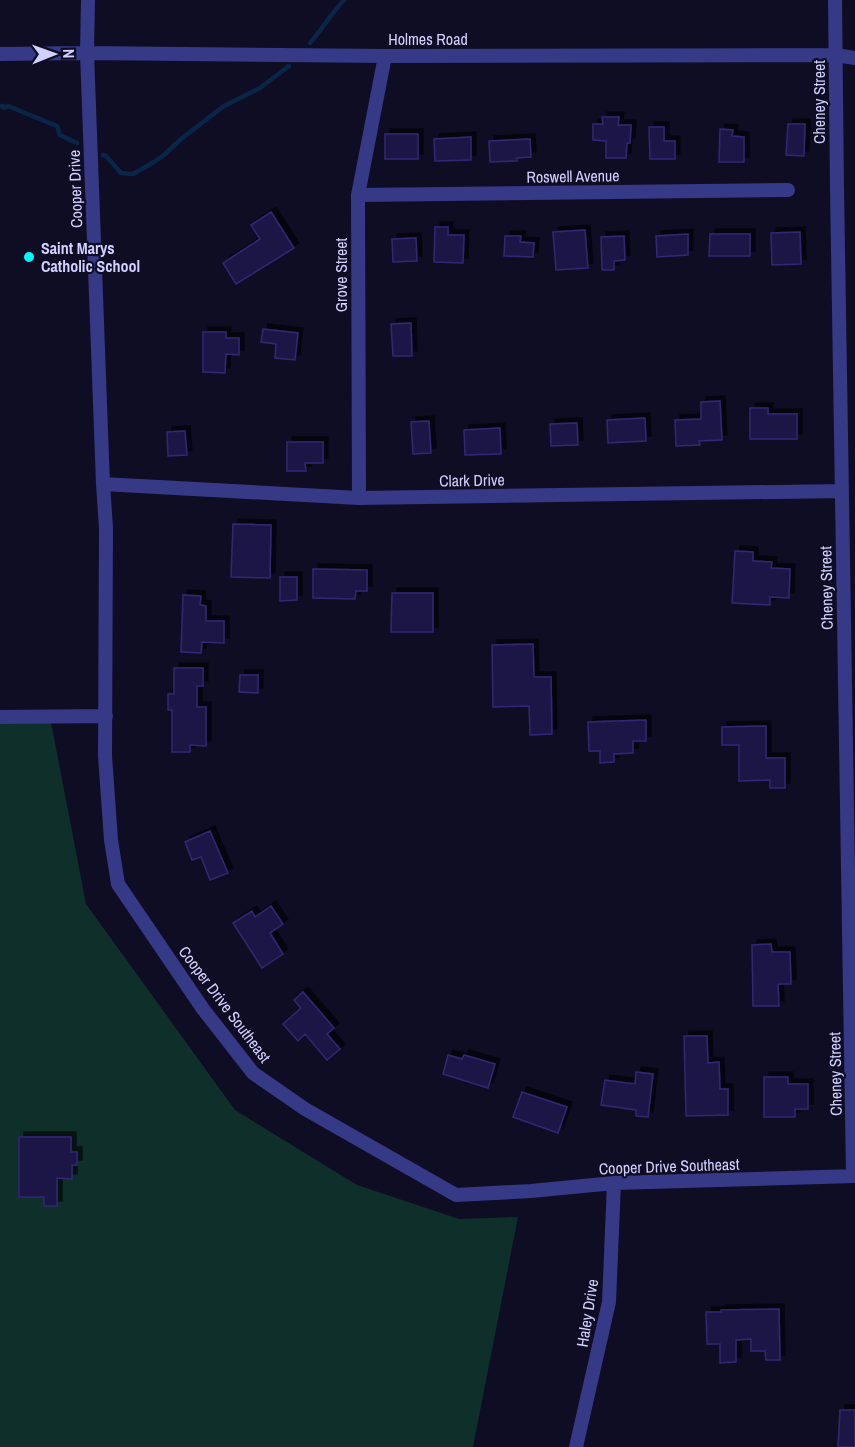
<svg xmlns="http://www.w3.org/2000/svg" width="855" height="1447" font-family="'Archivo Narrow',sans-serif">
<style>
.green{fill:#0f2f2a}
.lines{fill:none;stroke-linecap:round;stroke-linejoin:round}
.stream{stroke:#092547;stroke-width:4.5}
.building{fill:#1d1846;stroke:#302874;stroke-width:1.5;filter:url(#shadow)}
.minor{stroke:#353986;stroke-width:14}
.poi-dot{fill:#00f9fb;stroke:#0f0d24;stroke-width:2}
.labels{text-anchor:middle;stroke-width:4.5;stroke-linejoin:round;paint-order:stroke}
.street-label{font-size:16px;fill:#d1d0ff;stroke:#0f0d24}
.poi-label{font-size:16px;font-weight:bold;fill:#d1d0ff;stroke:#0f0d24;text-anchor:start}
</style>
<defs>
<filter id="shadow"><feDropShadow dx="5" dy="-5" stdDeviation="0" flood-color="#0009"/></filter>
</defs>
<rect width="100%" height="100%" fill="#0f0d24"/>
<path class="green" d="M0 717H50L86 904 235 1110 357 1185 459 1219 518 1217 473 1447H0Z"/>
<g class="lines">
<path class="stream" d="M310 43C322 29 331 14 344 0
M0 106H3L4 108 8 106 57 126 60 135 77 143
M103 155 106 156 121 173 133 174 154 162 164 155 181 139 224 106 260 88 289 66"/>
</g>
<path class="building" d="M602 117H619L618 125H631L630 143H627L626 158H606V141L593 140V124H603Z
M788 124H805L804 156 786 155Z
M649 127H664V141H675V159H650Z
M720 129 733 130 732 136 744 137V162H719Z
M385 134H418V159H385Z
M471 137V160L435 161 434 139Z
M530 139 531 157 517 158V161L490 162 489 141Z
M271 212 294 248 236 284 223 263 260 239 251 225Z
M435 227H448V235H464L463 263 434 262Z
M585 230 588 268 556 270 553 232Z
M800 232 801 264 772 265 771 233Z
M688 234V255L657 257 656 236Z
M710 234H750V256H709Z
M505 236H521L520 242 534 243 533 257 504 256Z
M624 236 625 260 614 261V270H602L601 237Z
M416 238 417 261 393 262 392 239Z
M411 323 412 356H393L391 324Z
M263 329 298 333 295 360 275 358 276 344 261 342Z
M203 332H226V338H239V355L226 354 225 373 203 372Z
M720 401 722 440 699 441 700 445 676 446 675 420 701 419V402Z
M750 408H768V414H797V439H750Z
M645 418 646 441 608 443 607 420Z
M429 421 431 453 413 454 411 422Z
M577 423 578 445 551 446 550 424Z
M500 428 501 454 465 455 464 430Z
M185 431 187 455 168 456 167 432Z
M287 442H323V463H305L306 471H287Z
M233 524 271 525 270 578 231 577Z
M735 551 753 552V561L772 562 771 568 790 569 789 598 770 597V605L732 603Z
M313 569 367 570V591H356L355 599 313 598Z
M280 577H297V600L280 601Z
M392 593H433V632H391Z
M183 595 201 596 200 605 206 606V621H224V643L202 642 201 653 181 652Z
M533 644 534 677H551L552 734 530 735 529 706 493 707 492 645Z
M174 668H203V686H197V707H206V746L190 745V752H172V710H168V694H174Z
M240 675H258V693L239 692Z
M646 720V741H633V753L614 754V762L600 763V751H589L588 722Z
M766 726V758H785V788H770V780L739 781V745H722V727Z
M210 831 228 873 210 880 201 857 192 860 185 842Z
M271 906 283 924 270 933 283 954 262 968 233 923 252 911 255 917Z
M771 944 772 952H790L791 984H778L779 1006H753L752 945Z
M303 992 334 1028 327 1034 340 1049 327 1060 305 1034 298 1041 283 1024 301 1008 294 1000Z
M684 1036H707L708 1063 719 1062 720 1089H728V1115L686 1116Z
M448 1055 462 1059 464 1055 495 1064 488 1088 443 1074Z
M636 1072 653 1074 648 1117 636 1116V1110L601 1105 605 1080 635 1084Z
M764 1077H788V1084H808V1109H795V1117H764Z
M522 1092 567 1107 558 1133 513 1117Z
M19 1137H71V1152H77V1165H72V1179L57 1178V1206H44V1197H19Z
M779 1309 780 1360H766L765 1351H751V1339L736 1340V1362L720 1363V1344H707L706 1312H721V1310Z
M840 1410H855V1447H838Z"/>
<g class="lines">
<path class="minor" d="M88 0 87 53 103 484 106 528 105 756 111 840 118 884 203 1009 253 1073 305 1109 456 1195 531 1191 614 1183 855 1176
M835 0 837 188 853 1176
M0 54 87 53 385 56 836 55 855 58
M358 195 788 190
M103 484 359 498 841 491
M359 498 358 195 385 56
M0 717 106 716
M576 1447 609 1302 614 1183"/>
</g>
<circle class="poi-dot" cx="29" cy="257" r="6"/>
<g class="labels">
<g class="street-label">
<text x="428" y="45">Holmes Road</text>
<text transform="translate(819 102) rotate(-90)" y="6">Cheney Street</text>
<text transform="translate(573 176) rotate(-1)" y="6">Roswell Avenue</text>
<text transform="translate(75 189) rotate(-92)" y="6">Cooper Drive</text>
<text transform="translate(341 275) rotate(-90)" y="6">Grove Street</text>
<text transform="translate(472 480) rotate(-1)" y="6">Clark Drive</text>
<text transform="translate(826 588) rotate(-91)" y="6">Cheney Street</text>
<text transform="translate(225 1004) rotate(53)" y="6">Cooper Drive Southeast</text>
<text transform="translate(835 1074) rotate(-91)" y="6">Cheney Street</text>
<text transform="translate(669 1166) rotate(-2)" y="6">Cooper Drive Southeast</text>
<text transform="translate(587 1313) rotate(-81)" y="6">Haley Drive</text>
</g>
<g class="poi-label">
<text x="41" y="254">Saint Marys<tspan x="41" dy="18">Catholic School</tspan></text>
</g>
</g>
<g transform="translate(54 54) rotate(89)" stroke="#0f0d24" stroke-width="4.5" paint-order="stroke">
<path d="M0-4.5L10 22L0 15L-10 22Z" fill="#d1d0ff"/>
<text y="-9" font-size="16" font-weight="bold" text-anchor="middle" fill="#d1d0ff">N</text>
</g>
</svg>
